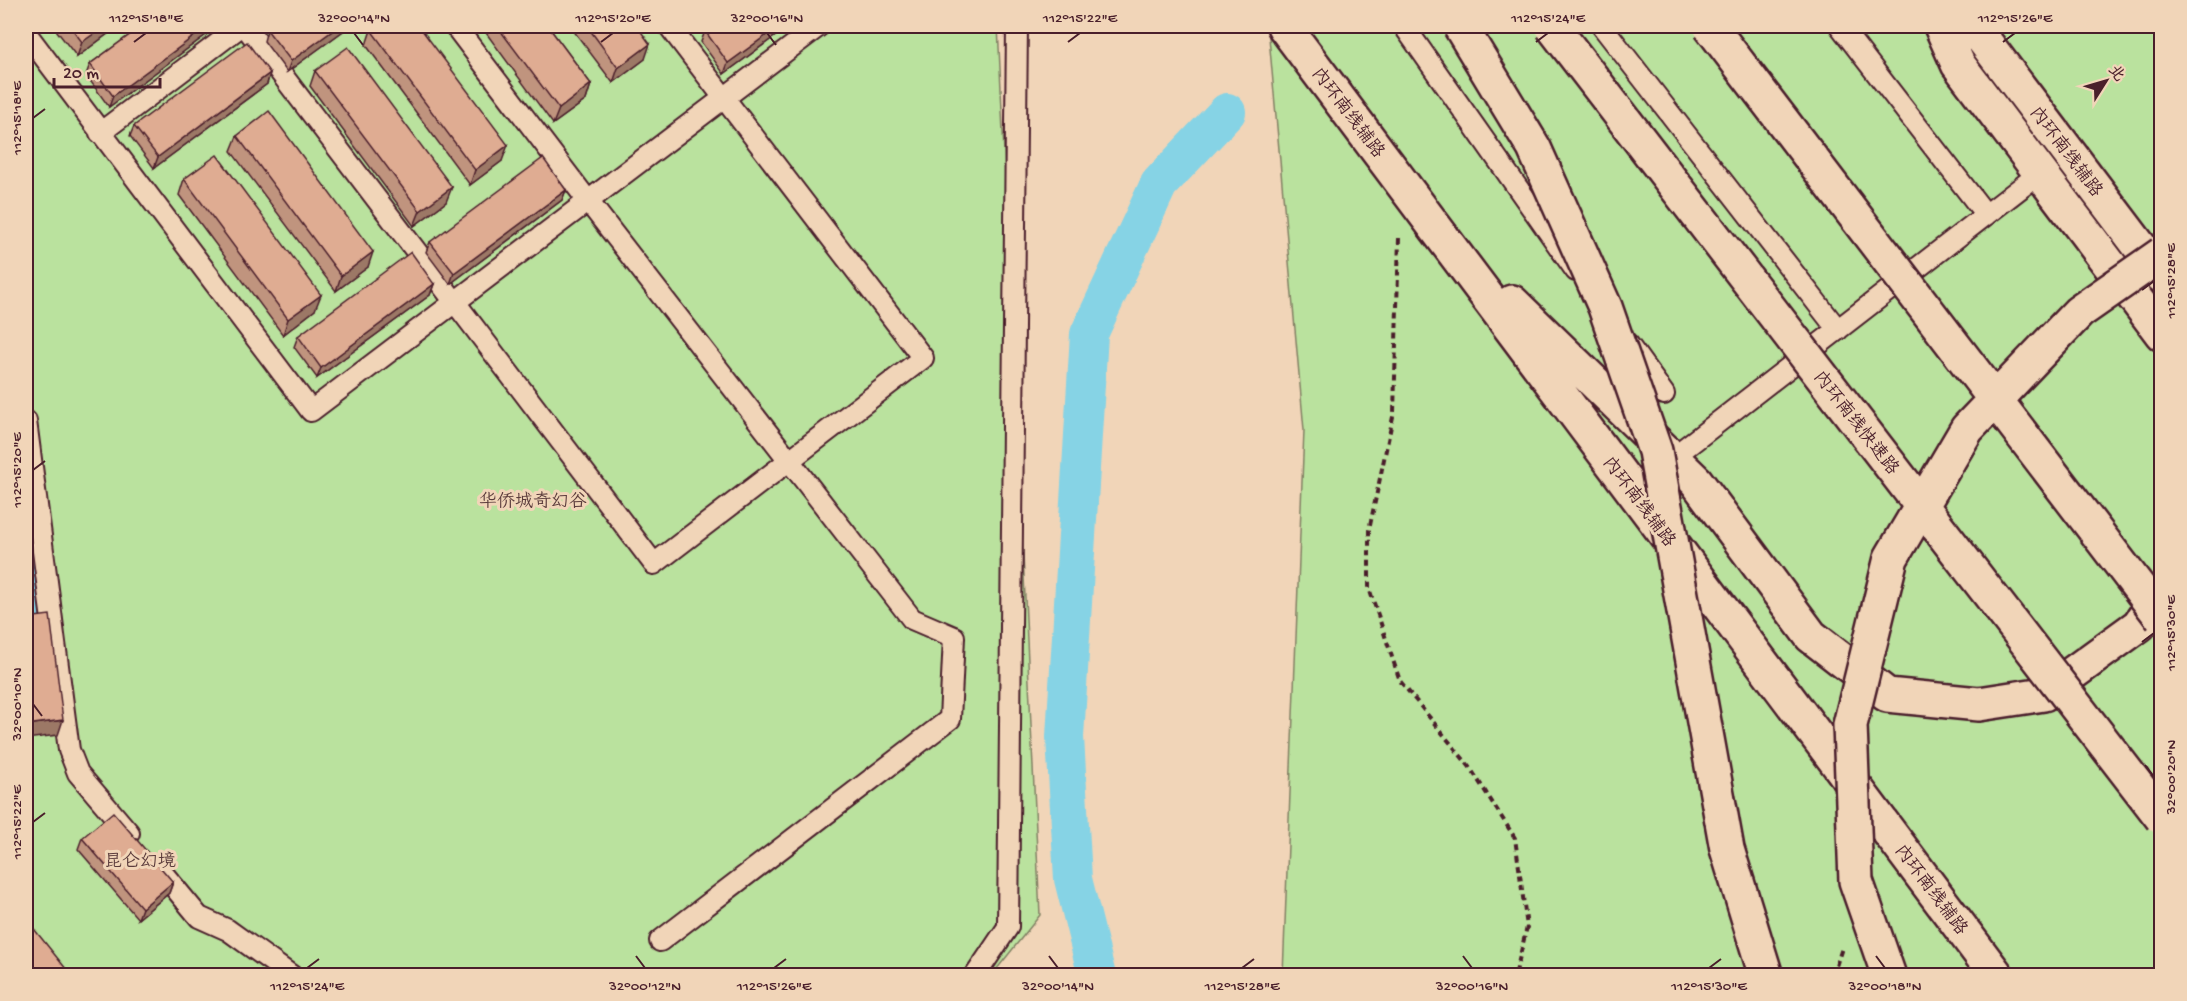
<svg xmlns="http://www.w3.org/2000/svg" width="2187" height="1001" font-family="'Gochi Hand','LXGW WenKai TC',sans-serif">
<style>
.green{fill:#bae29e;stroke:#828064;stroke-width:1.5}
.water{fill:#86d3e5;stroke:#6e8b9b;stroke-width:1.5}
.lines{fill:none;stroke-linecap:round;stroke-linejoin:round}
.shore{stroke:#626775;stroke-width:1.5}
.canal{stroke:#86d3e5;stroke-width:38}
.lane-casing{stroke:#4a1f2b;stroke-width:24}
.primary-casing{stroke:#4a1f2b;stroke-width:38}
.path{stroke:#4a1f2b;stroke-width:4;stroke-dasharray:6 4.5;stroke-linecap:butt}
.lane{stroke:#f1d5b8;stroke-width:20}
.primary{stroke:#f1d5b8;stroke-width:33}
.highway-bridge-casing{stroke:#4a1f2b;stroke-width:38;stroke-linecap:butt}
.highway-bridge{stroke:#f1d5b8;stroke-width:33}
.wall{fill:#c0947e;stroke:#4a1f2b;stroke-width:1.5}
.shaded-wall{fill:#9c7866;stroke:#4a1f2b;stroke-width:1.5}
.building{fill:#dfac92;stroke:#4a1f2b;stroke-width:1.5}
.ticks{fill:none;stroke:#4a1f2b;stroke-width:2}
.labels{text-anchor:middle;stroke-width:6;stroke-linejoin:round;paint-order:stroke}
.street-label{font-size:18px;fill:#4a1f2b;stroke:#f1d5b8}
.park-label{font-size:18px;fill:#5b3c3c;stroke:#f1d5b8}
.neatline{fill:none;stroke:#4a1f2b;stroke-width:2}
.ticks-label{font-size:15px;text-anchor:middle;fill:#4a1f2b}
</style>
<rect width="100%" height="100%" fill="#f1d5b8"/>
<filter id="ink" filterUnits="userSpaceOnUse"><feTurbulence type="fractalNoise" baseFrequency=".0167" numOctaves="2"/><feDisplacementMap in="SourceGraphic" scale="12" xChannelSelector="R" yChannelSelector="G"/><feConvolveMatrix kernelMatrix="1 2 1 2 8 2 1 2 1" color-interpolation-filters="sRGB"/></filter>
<g filter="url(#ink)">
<path class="green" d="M26 26H998L1040 915 992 975H26Z
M1268 26H2161V975H1283L1304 430Z"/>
<path class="water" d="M26 517 44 630 26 632Z"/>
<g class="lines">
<path class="shore" d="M26 554 36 615"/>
<path class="canal" d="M1097 976 1073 879 1065 737 1089 334 1159 184 1227 112"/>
<defs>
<path id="lane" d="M245 26 654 564 923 358 669 26
M455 26 588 201 912 619 954 637 950 719 660 941
M1404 26 1576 271
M1602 26 1838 330
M1840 26 1986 215
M26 33 311 411 819 26
M100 133 241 26
M1628 344 1664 394
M26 421 69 750 78 773 129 833
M1672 458 2040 173
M156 865 199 917 228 930 292 976
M975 976 1008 927 1017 26"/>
<path id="primary" d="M1284 26 1997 976
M1941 26 1958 64 2162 334
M1973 26 2162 276
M1512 302 1696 481 1811 636 1887 695 1979 704 2044 694 2139 625 2162 591"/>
</defs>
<use href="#lane" class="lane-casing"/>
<use href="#primary" class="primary-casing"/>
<path class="path" d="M1399 238 1394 412 1369 530V588L1400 681 1469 766 1515 838 1527 927 1515 976
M1835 976 1836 966 1842 948"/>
<use href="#lane" class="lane"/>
<use href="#primary" class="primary"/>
<defs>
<path id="highway-bridge" d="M1460 26 1534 148 1605 307 1655 451 1727 849 1766 976
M1552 26 2162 818
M1710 26 2162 618
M1889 976 1856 881 1850 725 1891 558 1967 429 2079 312 2162 254"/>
</defs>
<use href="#highway-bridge" class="highway-bridge-casing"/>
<use href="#highway-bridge" class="highway-bridge"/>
</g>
<path class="wall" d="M53 26H105L109 33 77 57Z
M142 26H218L109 107 86 75 90 64Z
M350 26 287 72 264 41 267 30Z
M481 26H548L591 84 586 100 553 124Z
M570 26H637L645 59 613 83Z
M713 26H789L724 74 701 42 705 31Z
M371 30 502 161 470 185 366 45Z
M315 71 446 202 414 226 310 86Z
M270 73 267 84 154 168 130 136 134 126Z
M237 136 368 267 336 291 231 151Z
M184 179 315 310 283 335 179 195Z
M566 190 562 200 450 284 426 252 430 242Z
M434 284 430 295 317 378 294 347 298 336Z
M82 838 173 882 169 893 138 919 78 849Z"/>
<path class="shaded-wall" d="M105 26H112L109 33 77 57 82 42Z
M208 26H218L109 107 113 96Z
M339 26H350L287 72 291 61Z
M779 26H789L724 74 728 63Z
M650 44 645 59 613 83 618 68Z
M270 73 267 84 154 168 158 157Z
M591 84 586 100 553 124 559 109Z
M508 145 502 161 470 185 475 170Z
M452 187 446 202 414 226 420 211Z
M566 190 562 200 450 284 454 273Z
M373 252 368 267 336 291 341 276Z
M434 284 430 295 317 378 321 368Z
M321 295 315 310 283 335 288 319Z
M63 720 58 735 26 739V725Z
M173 882 169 893 138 919 142 908Z"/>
<path class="building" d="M70 26H105L82 42Z
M142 26H208L113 96 90 64Z
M273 26H339L291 61 267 30Z
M377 26H419L508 145 475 170 371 30Z
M497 26H548L591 84 559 109Z
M587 26H637L650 44 618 68Z
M713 26H779L728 63 705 31Z
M247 42 270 73 158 157 134 126Z
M348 47 452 187 420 211 315 71Z
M269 111 373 252 341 276 237 136Z
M217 155 321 295 288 319 184 179Z
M543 158 566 190 454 273 430 242Z
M411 252 434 284 321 368 298 336Z
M50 615 63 720 26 725V618Z
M113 812 173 882 142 908 82 838Z
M26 919 71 975H26Z"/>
</g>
<path class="ticks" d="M354 33 363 45M767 33 776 45M134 42 146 33M601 42 613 33M1068 42 1080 33M1536 42 1548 33M2003 42 2015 33M33 118 45 109M2142 290 2154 281M33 470 45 461M2142 642 2154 633M33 704 42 716M2145 765 2154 777M33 822 45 813M636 956 645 968M1049 956 1058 968M1463 956 1472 968M1876 956 1885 968M307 968 319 959M774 968 786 959M1242 968 1254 959M1709 968 1721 959"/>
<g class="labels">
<g class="street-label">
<text transform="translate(1349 112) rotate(53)" y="6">内环南线辅路</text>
<text transform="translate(2067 151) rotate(53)" y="6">内环南线辅路</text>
<text transform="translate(1857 422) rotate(52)" y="6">内环南线快速路</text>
<text transform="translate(1640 501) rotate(53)" y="6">内环南线辅路</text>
<text transform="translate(1932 889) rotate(53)" y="6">内环南线辅路</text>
</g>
<g class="park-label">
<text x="533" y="506">华侨城奇幻谷</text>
<text x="140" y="866">昆仑幻境</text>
</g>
</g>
<rect width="2187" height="1001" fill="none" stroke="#f1d5b8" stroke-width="66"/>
<g transform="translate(2106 81) rotate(53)" stroke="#f1d5b8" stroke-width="4.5" paint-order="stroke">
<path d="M0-4.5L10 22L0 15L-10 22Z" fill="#4a1f2b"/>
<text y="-9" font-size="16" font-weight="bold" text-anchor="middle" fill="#4a1f2b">北</text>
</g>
<path d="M54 78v9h106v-9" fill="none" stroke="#4a1f2b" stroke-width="3"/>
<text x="63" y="78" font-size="18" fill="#4a1f2b" stroke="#f1d5b8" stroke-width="4.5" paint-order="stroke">20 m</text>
<rect x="33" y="33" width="2121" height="935" class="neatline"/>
<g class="ticks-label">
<text x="146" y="22">112°15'18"E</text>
<text x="354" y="22">32°00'14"N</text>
<text x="613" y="22">112°15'20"E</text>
<text x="767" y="22">32°00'16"N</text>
<text x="1080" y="22">112°15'22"E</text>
<text x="1548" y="22">112°15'24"E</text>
<text x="2015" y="22">112°15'26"E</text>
<text transform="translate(16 118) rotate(-90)" y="5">112°15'18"E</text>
<text transform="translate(2170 281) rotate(-90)" y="5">112°15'28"E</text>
<text transform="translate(16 470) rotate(-90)" y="5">112°15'20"E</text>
<text transform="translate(2170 633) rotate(-90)" y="5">112°15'30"E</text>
<text transform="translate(16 704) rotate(-90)" y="5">32°00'10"N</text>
<text transform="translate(2170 777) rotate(-90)" y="5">32°00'20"N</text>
<text transform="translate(16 822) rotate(-90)" y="5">112°15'22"E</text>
<text x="307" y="990">112°15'24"E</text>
<text x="645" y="990">32°00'12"N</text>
<text x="774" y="990">112°15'26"E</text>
<text x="1058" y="990">32°00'14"N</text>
<text x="1242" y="990">112°15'28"E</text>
<text x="1472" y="990">32°00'16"N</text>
<text x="1709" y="990">112°15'30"E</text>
<text x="1885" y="990">32°00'18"N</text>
</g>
</svg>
